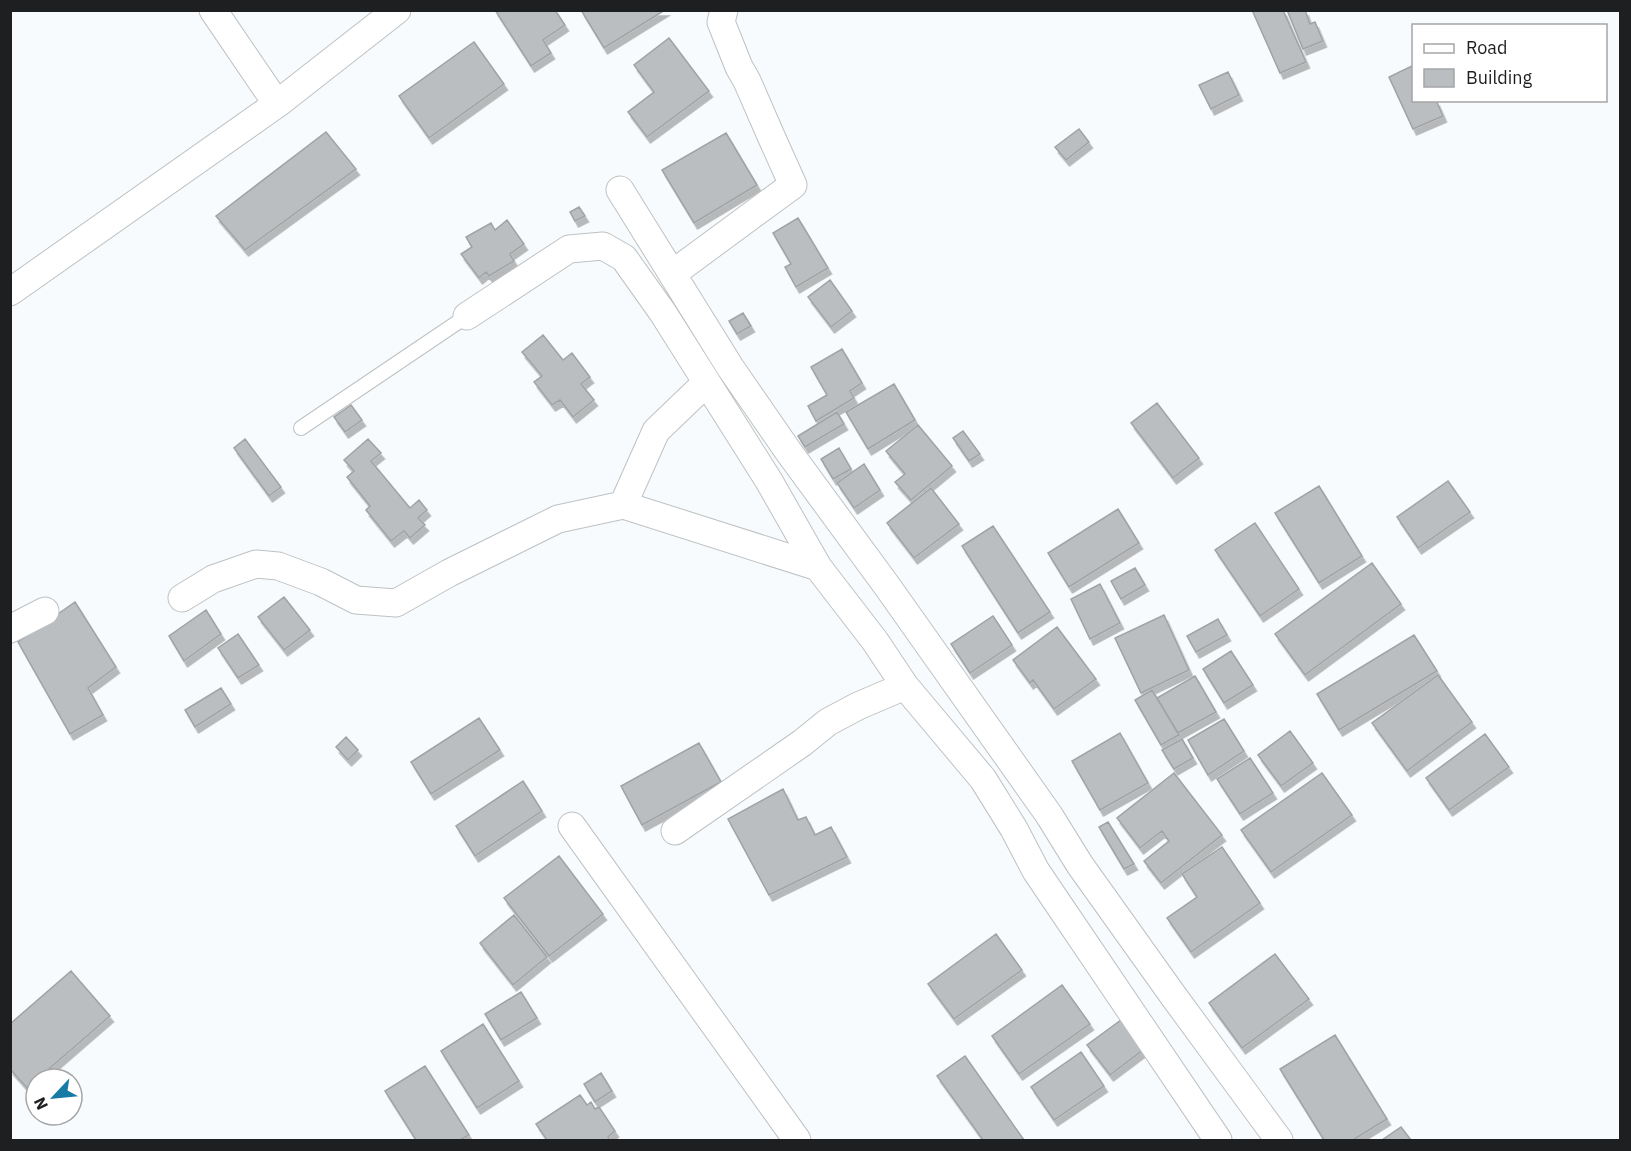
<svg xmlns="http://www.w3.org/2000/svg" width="1631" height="1151" font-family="'IBM Plex Sans',sans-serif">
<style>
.building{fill:#babec0;stroke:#a0a3a5;stroke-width:1.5;filter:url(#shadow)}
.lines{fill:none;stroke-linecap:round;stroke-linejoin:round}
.service-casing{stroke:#bec2c3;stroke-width:16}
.minor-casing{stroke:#bec2c3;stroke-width:29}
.service{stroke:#fff;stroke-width:14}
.minor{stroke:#fff;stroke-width:27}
</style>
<defs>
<filter id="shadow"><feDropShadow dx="3.5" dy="6" stdDeviation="0" flood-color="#0004"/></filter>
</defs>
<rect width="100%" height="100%" fill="#f8fbfd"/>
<path class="building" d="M495 10H555L565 25 543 40 551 53 531 66Z
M581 10H665L604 48Z
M1252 10H1283L1306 62 1280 73Z
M1287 10H1305L1310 24 1315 22 1323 41 1303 49Z
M669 38 709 91 647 137 628 112 654 92 634 65Z
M474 42 504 84 429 138 399 96Z
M1414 65V100H1436L1443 116 1413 129 1389 77Z
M1228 72 1239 95 1211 109 1199 85Z
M1079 129 1089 142 1066 160 1055 147Z
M326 132 356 169 245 250 216 216Z
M726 133 757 185 694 223 662 170Z
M579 207 585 216 575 221 570 212Z
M798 218 828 268 796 287 785 267 791 264 773 233Z
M507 220 524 244 510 254 514 261 489 276 486 272 479 278 461 254 472 247 466 237 491 223 495 230Z
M830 280 852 311 831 327 808 297Z
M743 313 751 326 737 334 729 321Z
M543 335 563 360 572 353 590 377 581 384 594 400 573 417 560 400 552 405 534 382 542 376 522 352Z
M842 349 862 383 850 391 854 398 816 421 808 406 827 395 811 367Z
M894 384 915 420 868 449 846 412Z
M1157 403 1199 458 1173 478 1131 423Z
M351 405 362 420 345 432 334 417Z
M837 412 844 424 805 447 798 436Z
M918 425 952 466 911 500 895 482 905 474 886 451Z
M963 431 980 454 969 461 953 438Z
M245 439 281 487 269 496 234 448Z
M368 439 381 453 371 461 410 508 419 500 427 510 418 518 425 525 410 538 404 531 391 541 366 510 370 506 347 477 354 471 344 460Z
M839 448 851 469 833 479 821 459Z
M864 464 880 490 854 508 837 483Z
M1448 481 1470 512 1418 548 1397 517Z
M1319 486 1362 556 1319 583 1275 513Z
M931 488 959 524 914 558 887 523Z
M1118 509 1139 543 1069 587 1048 553Z
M1255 523 1299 589 1260 616 1215 550Z
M993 526 1050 612 1018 633 962 546Z
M1372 563 1401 604 1305 675 1275 634Z
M1135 568 1145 585 1121 599 1111 581Z
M1100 584 1120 623 1090 639 1071 599Z
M284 597 310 630 284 650 258 617Z
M75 602 116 667 88 688 103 715 70 734 18 642Z
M206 610 221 634 184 661 169 636Z
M1164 615 1189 670 1141 693 1115 638Z
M993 616 1012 645 970 673 951 644Z
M1218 619 1227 635 1196 652 1187 636Z
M1057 627 1096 679 1054 709 1033 680 1030 683 1013 660Z
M238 634 259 665 238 678 218 648Z
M1414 635 1437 671 1339 730 1317 694Z
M1231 651 1253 685 1224 703 1203 669Z
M1438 675 1472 722 1407 771 1372 723Z
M1195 676 1216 712 1178 733 1157 698Z
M221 688 231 704 195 727 185 710Z
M1152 690 1179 735 1161 745 1135 700Z
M479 718 500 750 431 794 411 762Z
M1224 719 1244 751 1208 775 1188 740Z
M1290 731 1313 763 1281 786 1258 755Z
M1120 733 1148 783 1100 810 1072 761Z
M1485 734 1509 767 1449 810 1426 778Z
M346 737 358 750 348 760 336 747Z
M1182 739 1193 758 1174 769 1162 750Z
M699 743 721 782 642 825 621 786Z
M1250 758 1273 793 1240 814 1217 779Z
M1174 773 1222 835 1161 883 1144 861 1169 841 1162 831 1140 848 1117 818Z
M1322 773 1352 815 1271 872 1241 830Z
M523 781 542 811 475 856 456 826Z
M783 789 798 820 806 817 815 835 831 827 847 857 769 895 728 819Z
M1108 822 1134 864 1124 869 1099 827Z
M1222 847 1260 903 1191 952 1167 918 1197 897 1182 874Z
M559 856 603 914 549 956 504 898Z
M514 915 547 957 513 985 480 943Z
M996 934 1022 970 954 1019 928 984Z
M1275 954 1309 999 1242 1048 1209 1003Z
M71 971 110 1016 49 1069 58 1079H36V1098L10 1069V1024Z
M1062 985 1090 1024 1019 1074 992 1036Z
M521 992 537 1018 501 1040 485 1014Z
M1121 1020 1143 1050 1110 1075 1087 1045Z
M483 1024 519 1081 477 1108 441 1051Z
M1335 1035 1387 1119 1353 1140H1324L1280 1069Z
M1081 1052 1104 1086 1054 1120 1031 1087Z
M965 1056 1024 1140H983L937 1076Z
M425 1066 469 1135 460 1140H416L385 1091Z
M601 1073 612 1091 595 1102 584 1084Z
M580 1095 587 1105 591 1102 595 1109 599 1107 615 1131 608 1137 610 1140H547L536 1124Z
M1401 1127 1411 1140H1382Z"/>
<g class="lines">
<defs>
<path id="service" d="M301 428 467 316"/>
<path id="minor" d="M213 10 277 104
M620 190 730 367 788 451 887 586 1049 815 1080 865 1172 994 1279 1140
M672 274 793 185 771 136 747 81 739 67 721 22 724 10
M10 292 277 104 397 10
M467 316 569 249 603 246 624 258 663 313 769 481 818 567 875 641 905 686 983 779 1014 829 1036 871 1218 1140
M623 505 656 431 706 383
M182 598 213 579 256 564 278 566 321 582 356 600 396 603 449 573 558 519 623 505 818 567
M10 629 45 611
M572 826 797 1140
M675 831 802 743 828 722 858 706 905 686"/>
</defs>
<use href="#service" class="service-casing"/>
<use href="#minor" class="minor-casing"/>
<use href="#service" class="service"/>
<use href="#minor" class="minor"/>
</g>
<rect width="1631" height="1151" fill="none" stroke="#1e1f20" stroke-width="24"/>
<rect x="1412" y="24" width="195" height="78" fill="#ffffff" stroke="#a5a5a6" stroke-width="1.5"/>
<rect x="1424" y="44" width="30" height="9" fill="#ffffff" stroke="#a5a5a6" stroke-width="1.5"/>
<text x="1466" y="54" font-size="18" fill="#1e1f20">Road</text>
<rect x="1424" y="69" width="30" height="18" fill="#babec0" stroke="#a5a5a6" stroke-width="1.5"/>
<text x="1466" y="84" font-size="18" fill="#1e1f20">Building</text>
<g transform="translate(54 1097) rotate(244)"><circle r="28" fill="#ffffff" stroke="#a5a5a6" stroke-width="1.5"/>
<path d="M0-4.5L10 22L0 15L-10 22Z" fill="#177ba6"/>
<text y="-9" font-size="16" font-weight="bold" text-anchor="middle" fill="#1e1f20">N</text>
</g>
</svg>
